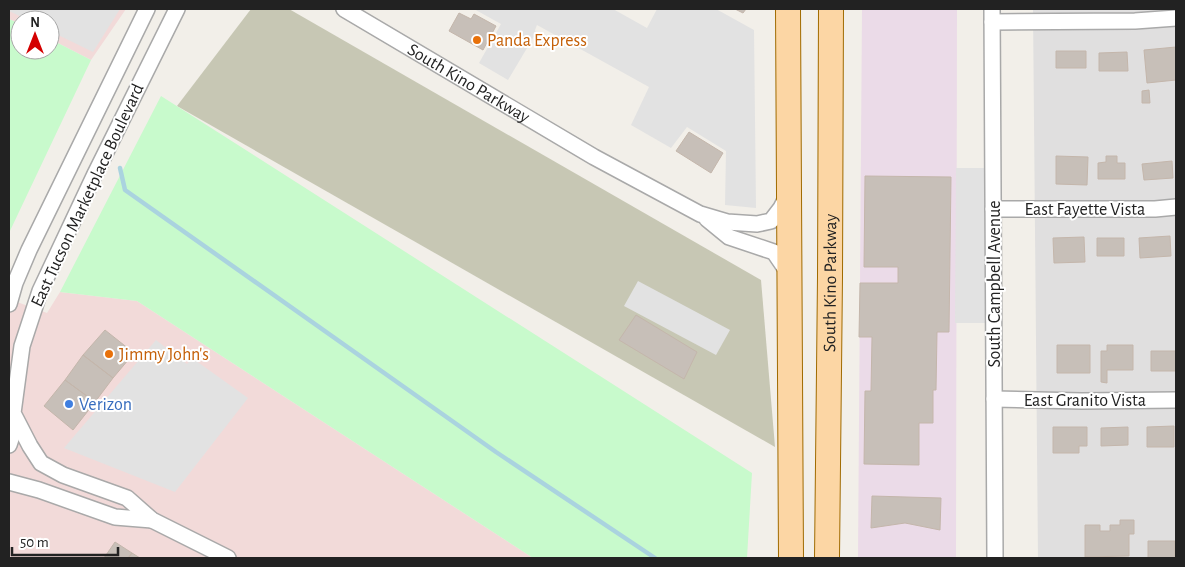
<svg xmlns="http://www.w3.org/2000/svg" width="1185" height="567" font-family="'Alegreya Sans',sans-serif">
<style>
.residential{fill:#e0dfdf}
.commercial{fill:#f2dad9}
.industrial{fill:#ebdbe8}
.construction{fill:#c7c7b4}
.park{fill:#c8facc}
.parking{fill:#e2e2e2}
.lines{fill:none;stroke-linecap:round;stroke-linejoin:round}
.stream{stroke:#aad3df;stroke-width:4.5}
.building{fill:#c7bfb8;stroke:#c4b6ab}
.street-casing{stroke:#a9a9a9;stroke-width:18}
.primary-casing{stroke:#a06b00;stroke-width:26}
.street{stroke:#fff;stroke-width:15}
.primary{stroke:#fcd6a4;stroke-width:24}
.food-dot{fill:#e8710a;stroke:#fff;stroke-width:2}
.shop-dot{fill:#3f7fe0;stroke:#fff;stroke-width:2}
.labels{text-anchor:middle;stroke-width:4;stroke-linejoin:round;paint-order:stroke}
.food-label{font-size:18px;fill:#c56008;stroke:#fff;text-anchor:start}
.street-label{font-size:18px;fill:#222;stroke:#fff}
.shop-label{font-size:18px;fill:#366cbe;stroke:#fff;text-anchor:start}
</style>
<rect width="100%" height="100%" fill="#f2efe9"/>
<path class="residential" d="M1033 9H1176V558H1038Z"/>
<path class="commercial" d="M9 9H126L91 60 50 39V20H20V24L9 19Z
M60 292 137 301 533 558H9V299L47 313Z"/>
<path class="industrial" d="M862 9H957L956 558H858Z"/>
<path class="construction" d="M251 9H289L761 280 775 447 177 106Z"/>
<path class="park" d="M9 19 20 24V50H50V39L91 60 9 233Z
M161 96 752 473 747 558H533L137 301 60 292Z"/>
<path class="parking" d="M9 9H120L93 52 50 31V20H28L9 11Z
M474 9H613L647 28 657 9H716L754 30 756 208 725 205 726 151 687 127 671 148 631 125 649 87 537 25 535 30 536 33 508 80 479 63 501 24Z
M956 168H988L986 323H955Z
M638 281 730 330 716 355 624 306Z
M156 340 187 364 192 358 248 398 175 492 64 448Z"/>
<g class="lines">
<path class="stream" d="M120 168 125 190 496 452 655 558"/>
</g>
<path class="building" d="M735 9H746L743 13Z
M459 13 471 19 474 14 496 26 483 50 449 31Z
M1176 47V80L1147 83 1144 50Z
M1056 51H1086V68H1056Z
M1127 52 1128 71H1099V53Z
M1149 90 1150 103H1142V91Z
M689 132 723 153 711 173 676 151Z
M1056 156 1088 157 1087 185 1056 184Z
M1106 156H1117V163H1125V179H1098V163L1106 162Z
M1172 161 1173 178 1144 180 1142 164Z
M865 176 951 177 949 332H937L936 390H933V423H919V465L864 464 865 391H871L872 337H859L860 283H898V267H864Z
M1170 236 1171 256 1140 258 1139 238Z
M1084 237 1085 262 1054 263 1053 238Z
M1097 238H1124V256H1097Z
M636 315 697 352 684 379 619 340Z
M105 330 134 353 113 378 83 355Z
M1057 345H1090V373H1057Z
M1107 345H1133V370H1107V383L1101 382V351H1107Z
M1151 351H1176V371H1151Z
M83 355 113 378 95 402 65 380Z
M65 380 95 402 73 430 44 406Z
M1174 426V447H1147V427Z
M1053 427H1087V446H1079V453H1053Z
M1128 427V445L1101 446V428Z
M872 496 941 498 940 530 905 523 871 528Z
M1120 520H1134V534H1129V556L1085 557V525H1100V531H1110V525H1120Z
M1148 541H1175V558H1148Z
M115 542 132 553 128 558H104Z
M132 553 140 558H128Z"/>
<g class="lines">
<defs>
<g id="street">
<path d="M177 9 95 174 40 291 22 346 13 413 30 446 41 463 63 475 127 498 152 520 228 558"/>
<path id="s1" d="M344 9 594 157 700 214 727 222 757 224 771 221 781 208 787 196"/>
<path d="M992 9 995 558"/>
<path d="M992 22 1135 21 1176 18"/>
<path d="M993 209H1155L1176 207"/>
<path d="M707 219 729 237 774 252 789 274"/>
<path d="M9 304 15 283 29 250 147 9"/>
<path d="M994 399 1082 401 1176 400"/>
<path d="M9 445 12 436 13 415"/>
<path d="M9 482 39 490 115 517 152 520"/>
</g>
<g id="primary">
<path d="M788 9 791 558"/>
<path id="s2" d="M827 558 830 277 831 9"/>
</g>
</defs>
<use href="#street" class="street-casing"/>
<use href="#primary" class="primary-casing"/>
<use href="#street" class="street"/>
<use href="#primary" class="primary"/>
</g>
<g class="food-dot">
<circle cx="477" cy="40" r="5"/>
<circle cx="109" cy="354" r="5"/>
</g>
<circle class="shop-dot" cx="69" cy="404" r="5"/>
<g class="labels">
<g class="food-label">
<text x="487" y="46">Panda Express</text>
<text x="119" y="360">Jimmy John's</text>
</g>
<g class="street-label">
<text dy="6" stroke="none"><textPath href="#s1" startOffset="145">South Kino Parkway</textPath></text>
<text transform="translate(87 195) rotate(-65)" y="6">East Tucson Marketplace Boulevard</text>
<text x="1085" y="215">East Fayette Vista</text>
<text dy="6" stroke="none"><textPath href="#s2" startOffset="275">South Kino Parkway</textPath></text>
<text transform="translate(994 284) rotate(-90)" y="6">South Campbell Avenue</text>
<text x="1085" y="406">East Granito Vista</text>
</g>
<g class="shop-label">
<text x="79" y="410">Verizon</text>
</g>
</g>
<rect width="1185" height="567" fill="none" stroke="#222222" stroke-width="20"/>
<g transform="translate(35 35)"><circle r="24" fill="#ffffff" stroke="#a7a7a7"/>
<path d="M0-4L9 19L0 12L-9 19Z" fill="#d40000"/>
<text y="-8" font-size="14" font-weight="bold" text-anchor="middle" fill="#222222">N</text>
</g>
<path d="M12 547v8h106v-8" fill="none" stroke="#222222" stroke-width="2.5"/>
<text x="20" y="547" font-size="15" fill="#222222" stroke="#ffffff" stroke-width="4" paint-order="stroke">50 m</text>
</svg>
